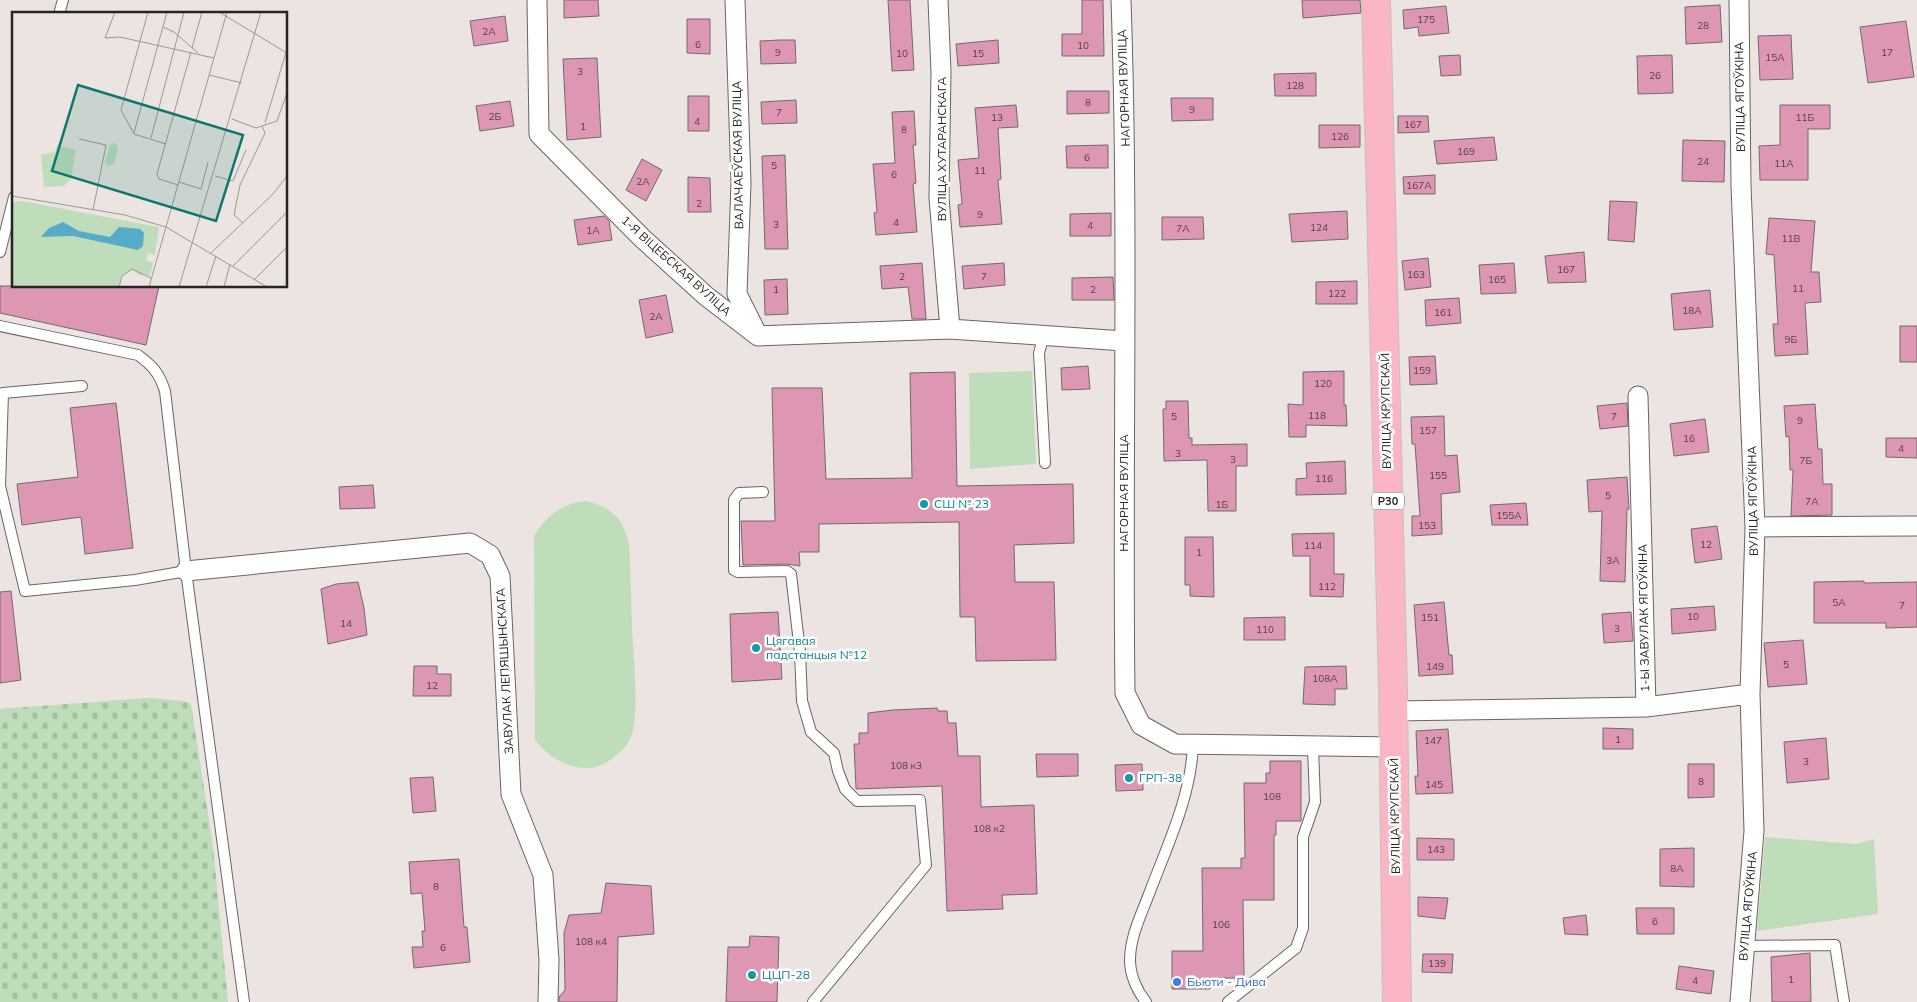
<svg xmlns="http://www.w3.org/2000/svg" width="1917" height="1002" font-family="Mulish,sans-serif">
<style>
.green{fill:#bfddba}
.cemetery{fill:url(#cemetery-stones)}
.building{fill:#dd97b3;stroke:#726a6d}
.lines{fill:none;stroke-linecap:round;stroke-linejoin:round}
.lane-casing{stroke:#6b6460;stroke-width:12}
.street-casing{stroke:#6b6460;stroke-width:21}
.primary-casing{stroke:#c3c2c1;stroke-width:30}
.lane{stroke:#fff;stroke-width:10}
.street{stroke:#fff;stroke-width:19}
.primary{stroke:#fab6c5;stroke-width:28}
.culture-dot{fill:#0f9aa8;stroke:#fff;stroke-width:2}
.shop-dot{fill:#3f7fe0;stroke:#fff;stroke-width:2}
.labels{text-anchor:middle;stroke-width:5;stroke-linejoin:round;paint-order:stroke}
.number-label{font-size:10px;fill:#544146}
.shield{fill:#fff;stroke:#686664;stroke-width:1}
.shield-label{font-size:11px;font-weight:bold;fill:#272422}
.street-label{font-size:12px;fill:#272422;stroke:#fff}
.culture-label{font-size:12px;fill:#0d838f;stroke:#fff;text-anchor:start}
.shop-label{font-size:12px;fill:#366cbe;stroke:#fff;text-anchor:start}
.inset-road{fill:none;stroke:#9d9794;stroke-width:1}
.view{fill:#0f766e;fill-opacity:0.15;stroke:#0f766e;stroke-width:2.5}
.inset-edge{fill:none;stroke:#272422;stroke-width:2.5}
</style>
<defs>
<pattern id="cemetery-stones" width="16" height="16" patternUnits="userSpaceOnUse" patternTransform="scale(1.25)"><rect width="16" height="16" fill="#bfddba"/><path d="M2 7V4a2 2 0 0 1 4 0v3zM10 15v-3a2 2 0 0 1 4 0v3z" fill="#a4bea0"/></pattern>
</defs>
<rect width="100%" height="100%" fill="#ece4e0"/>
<path class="green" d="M1032 371 1036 464 970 469 969 373Z
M587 501C612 508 623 518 629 544 631 572 631 600 632 628 633 654 640 715 631 737 625 751 605 767 590 768 568 769 548 757 535 740L534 536C545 517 564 502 587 501Z
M1765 837 1857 844 1874 839 1878 914 1757 931Z"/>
<path class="cemetery" d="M147 698 184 701 191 704 213 846 228 1002H0V709Z"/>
<path class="building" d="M564 0H598L599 16 564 18Z
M888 0H910L914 70 892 71Z
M1082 0H1103L1104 56H1062V34H1082Z
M1302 0H1360L1361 13 1303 18Z
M1720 5 1722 42 1686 44 1685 7Z
M1446 6 1449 33 1419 36 1418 27 1404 29 1403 10Z
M505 16 508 41 474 46 470 21Z
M687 19H710V54L687 53Z
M1906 21 1914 77 1868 83 1860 27Z
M1791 35 1793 79 1760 80 1758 36Z
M780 40H795L796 63 761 64 760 41Z
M998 40 999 63 958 66 956 44Z
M1460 55 1461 75 1441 76 1439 56Z
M1672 55 1673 93 1638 94 1637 56Z
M597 58 601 137 567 140 563 59Z
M1316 73V96H1275L1274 74Z
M1067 91H1109V113L1067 114Z
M688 96H709V131H688Z
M1171 98H1213V120L1172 121Z
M796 100 797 123 762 124 761 102Z
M510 101 514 126 480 131 476 106Z
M1016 105 1018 127 998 128 1001 179 998 180 1002 224 960 227 958 205 962 204 958 160 979 158 975 108Z
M1780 105H1830V129H1808V180H1760L1759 146 1780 145Z
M914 111 916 145H913L916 183 913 184 917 232 876 235 874 213 877 212 873 164 895 163 892 112Z
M1398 116H1428L1429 132 1398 133Z
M1319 125H1360V147L1319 148Z
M1494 137 1497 160 1437 164 1434 141Z
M1683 140 1725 141 1724 182 1682 181Z
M1108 145V168H1067L1066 146Z
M785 155 788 249H765L762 156Z
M642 159 662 170 646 201 626 190Z
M1435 175V194H1404L1403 177Z
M688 177 710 178 711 212H688Z
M1610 201 1637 202 1634 242 1608 240Z
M1347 211 1348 239 1292 242 1289 214Z
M1111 213V236H1070V214Z
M604 216 609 221 612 240 578 245 574 220Z
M1162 217H1203L1204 239 1162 240Z
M1769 218 1815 221 1811 272H1819L1821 302 1805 303 1808 354 1775 356 1773 324H1778L1774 255 1766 254Z
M1584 252 1586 282 1548 283 1545 256Z
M1428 258 1431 287 1405 290 1402 261Z
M922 263 926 319H912L908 287 882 289 880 266Z
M1004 263 1005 285 964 289 962 266Z
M1514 263 1516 293 1481 294 1479 265Z
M1113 277 1114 300H1072V278Z
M787 279 788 314 765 315 764 280Z
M1357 281V304H1316V282Z
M0 286H159L146 345 0 313Z
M1710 290 1713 327 1674 330 1671 294Z
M666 295 673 332 646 338 639 300Z
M1459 298 1461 323 1426 326 1425 300Z
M1900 326H1917V362H1900Z
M1435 356 1437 384 1410 385 1409 357Z
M1088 366 1090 389 1062 390 1061 368Z
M1344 371V405H1346L1347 426 1306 425V437H1289L1288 404 1303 405V372Z
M955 372 957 486 1073 484 1074 543 1014 545 1015 582H1054L1056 660 976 661 975 617H960L959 522 819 524V552H799L800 566 787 564 743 565 741 521H775L772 388H822L826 479 912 478 910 373Z
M1166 401H1188L1189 438H1192V445L1247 444V466H1236V511H1208L1207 460 1164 461 1163 409H1166Z
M116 403 133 548 85 554 81 517 22 525 17 484 78 477 70 408Z
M1627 403 1628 426 1600 429 1597 406Z
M1815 404 1818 449H1822L1823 484H1832V515L1791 516 1793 470H1790L1789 436 1786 437 1784 406Z
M1444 416 1445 456 1457 455 1460 492 1441 494 1442 534 1412 536V516H1420L1415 444H1412L1411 417Z
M1705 419 1709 452 1674 456 1670 424Z
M1886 438H1917V458L1886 457Z
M1345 461 1346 494 1296 495V479L1307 478 1306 463Z
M1627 477 1629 509H1627L1625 582 1600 581 1602 511 1589 512 1587 480Z
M373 485 375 508 340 509 339 487Z
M1526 503 1528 525H1492L1490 505Z
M1717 526 1722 559 1695 563 1691 529Z
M1334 533V574H1344L1343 597 1310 596V556H1293L1292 534Z
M1185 537H1213L1214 597 1190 596V585H1185Z
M1864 581V583L1917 582V627L1886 628V623H1814V582Z
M358 582 364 608 367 635 328 644 321 589 336 584Z
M11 591 21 680 0 683V592Z
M1444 602 1449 655H1452L1453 674 1419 676 1414 605Z
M1714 606 1716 630 1672 634 1671 609Z
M778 612 782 679 732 682 730 614Z
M1631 612 1633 641 1604 643 1602 614Z
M1285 617V640H1244V618Z
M1803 640 1807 684 1768 687 1764 643Z
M414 666H437V674H451V696H413Z
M1346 666 1347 689H1335V705L1303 704 1305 667Z
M937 708 938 711H947L948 723H956L958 756H980L981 807 1034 805 1037 894 1002 895 1003 909 947 911 942 786 856 789 854 744H859V733H868V713L893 710Z
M1603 728 1633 729V749H1603Z
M1448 729 1453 793 1416 794 1415 776H1418L1416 731Z
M1826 738 1829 779 1787 783 1784 742Z
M1036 754H1078V776L1037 777Z
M1270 761H1301V821H1276V835H1274V900H1243L1244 978H1210V989H1172V951H1203L1202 868H1241V858H1245L1244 783H1266V773H1270Z
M1142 764 1143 790 1116 791 1115 765Z
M1688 764H1714V797L1688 798Z
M433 777 436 811 413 813 410 778Z
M1417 838 1454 839V860H1417Z
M1694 848V887L1660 886V849Z
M459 859 464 927H467L470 962 414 968 412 947H423L422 931H425L422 893 411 894 409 862Z
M606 883 651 886 654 934 618 937 617 1002H559V997L565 990 564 933 569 915 601 913Z
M1418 897 1448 898 1445 919 1418 916Z
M1636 908H1674V934H1637Z
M1586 915 1588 935 1565 934 1563 918Z
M750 936 779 937 777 1002H726L728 947H749Z
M1810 953 1811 1002H1772L1771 957Z
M1423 954H1453L1452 973 1422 972Z
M1679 966 1714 971 1711 994 1676 989Z"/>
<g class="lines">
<defs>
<path id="lane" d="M59 14 63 0
M0 252 14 197
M0 326 138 355C153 366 159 373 165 391L186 571 244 1002
M1044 335 1039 353 1045 463
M82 386 3 393 0 486 25 591 135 580 186 571
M763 492 739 493 734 500V570L738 572 787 571 791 574 800 652 802 701 811 732 834 753 838 771 845 789 857 801 920 800 926 865 813 1002
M1745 946 1835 945 1844 1002
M1146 1002C1137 991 1130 975 1130 960 1130 937 1141 915 1149 894 1167 846 1191 797 1193 745
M1228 1002 1296 948 1303 928V837L1315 802 1313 747"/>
<path id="street" d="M537 0 539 134 642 238 706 296 758 336 950 329 1124 341
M735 0 741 183 737 294 755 330
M938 0 941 72 939 198 950 329
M1121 0C1129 231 1122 462 1125 693L1141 725 1175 744 1394 747
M1739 0 1741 186 1755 527 1750 694 1754 831 1740 1002
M1755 527 1917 526
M186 571 470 543 490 555 500 576 511 794 543 875 549 960 548 1002
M1646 707 1750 694
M1393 711 1646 707 1638 396"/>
<path id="primary" d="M1376 0 1393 691 1397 1002"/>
</defs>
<use href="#lane" class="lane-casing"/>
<use href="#street" class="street-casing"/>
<use href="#primary" class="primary-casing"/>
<use href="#lane" class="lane"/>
<use href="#street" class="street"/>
<use href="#primary" class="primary"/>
</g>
<g class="culture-dot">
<circle cx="924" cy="504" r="5"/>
<circle cx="756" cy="648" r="5"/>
<circle cx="1129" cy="778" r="5"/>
<circle cx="752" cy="975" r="5"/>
</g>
<circle class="shop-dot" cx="1177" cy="982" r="5"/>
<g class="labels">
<g class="number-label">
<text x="1426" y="23">175</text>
<text x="1703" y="29">28</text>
<text x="489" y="35">2А</text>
<text x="698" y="48">6</text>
<text x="1083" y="49">10</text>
<text x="778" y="56">9</text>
<text x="1887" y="56">17</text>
<text x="902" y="57">10</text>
<text x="978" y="57">15</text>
<text x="1775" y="61">15А</text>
<text x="580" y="75">3</text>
<text x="1655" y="79">26</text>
<text x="1295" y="89">128</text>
<text x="1088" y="106">8</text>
<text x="1192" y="113">9</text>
<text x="779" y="116">7</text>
<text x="495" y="120">2Б</text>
<text x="997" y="121">13</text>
<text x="1805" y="121">11Б</text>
<text x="697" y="125">4</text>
<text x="1413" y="128">167</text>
<text x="583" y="130">1</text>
<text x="904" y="133">8</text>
<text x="1340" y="140">126</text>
<text x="1466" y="155">169</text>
<text x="1087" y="161">6</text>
<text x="1703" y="165">24</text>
<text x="1784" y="167">11А</text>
<text x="774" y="169">5</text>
<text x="980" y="174">11</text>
<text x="894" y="178">6</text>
<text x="643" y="185">2А</text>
<text x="1419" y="189">167А</text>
<text x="699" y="207">2</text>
<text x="980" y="218">9</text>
<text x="896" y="226">4</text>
<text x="776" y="228">3</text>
<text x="1090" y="229">4</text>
<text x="1319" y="231">124</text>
<text x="1183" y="232">7А</text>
<text x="593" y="234">1А</text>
<text x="1791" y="242">11В</text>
<text x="1566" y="273">167</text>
<text x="1416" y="278">163</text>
<text x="902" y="280">2</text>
<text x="984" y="280">7</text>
<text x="1497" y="283">165</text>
<text x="1798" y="292">11</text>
<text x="776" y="293">1</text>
<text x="1093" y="293">2</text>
<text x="1337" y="297">122</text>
<text x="1692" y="314">18А</text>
<text x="1443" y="316">161</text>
<text x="656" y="320">2А</text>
<text x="1791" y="343">9Б</text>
<text x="1422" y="374">159</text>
<text x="1323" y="387">120</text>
<text x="1317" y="419">118</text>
<text x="1174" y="420">5</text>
<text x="1614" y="420">7</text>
<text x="1800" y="424">9</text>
<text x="1428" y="434">157</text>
<text x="1689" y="442">16</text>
<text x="1901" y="452">4</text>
<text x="1178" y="457">3</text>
<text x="1233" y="463">3</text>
<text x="1806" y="464">7Б</text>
<text x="1438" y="479">155</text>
<text x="1324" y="482">116</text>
<text x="1608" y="499">5</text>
<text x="1812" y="505">7А</text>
<text x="1222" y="508">1Б</text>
<text x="1509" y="519">155А</text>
<text x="1427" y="529">153</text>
<text x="1706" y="548">12</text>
<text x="1313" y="549">114</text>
<text x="1199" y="556">1</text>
<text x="1613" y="564">3А</text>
<text x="1327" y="590">112</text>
<text x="1839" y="606">5А</text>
<text x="1902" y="609">7</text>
<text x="1693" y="620">10</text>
<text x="1430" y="621">151</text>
<text x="346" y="627">14</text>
<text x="1617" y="632">3</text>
<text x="1265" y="633">110</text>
<text x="1786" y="668">5</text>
<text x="1435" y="670">149</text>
<text x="1325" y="682">108А</text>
<text x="432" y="689">12</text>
<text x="1618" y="743">1</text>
<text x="1433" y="744">147</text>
<text x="1806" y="765">3</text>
<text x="906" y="769">108 к3</text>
<text x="1701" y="785">8</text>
<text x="1434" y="788">145</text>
<text x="1272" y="800">108</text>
<text x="989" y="832">108 к2</text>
<text x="1436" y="853">143</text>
<text x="1677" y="872">8А</text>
<text x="436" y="890">8</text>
<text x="1655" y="925">6</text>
<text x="1221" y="928">106</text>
<text x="591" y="945">108 к4</text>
<text x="443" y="951">6</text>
<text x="1437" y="967">139</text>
<text x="1791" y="983">1</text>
<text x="1695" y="984">4</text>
</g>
<rect class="shield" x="1372" y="492.5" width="32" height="17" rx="4"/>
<g class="shield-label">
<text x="1388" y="505">Р30</text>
</g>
<g class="street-label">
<text transform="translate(1124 88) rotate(-92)" y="4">НАГОРНАЯ ВУЛІЦА</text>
<text transform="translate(1740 97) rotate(-91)" y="4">ВУЛІЦА ЯГОЎКІНА</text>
<text transform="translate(942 149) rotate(-90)" y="4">ВУЛІЦА ХУТАРАНСКАГА</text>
<text transform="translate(738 155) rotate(-91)" y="4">ВАЛАЧАЕЎСКАЯ ВУЛІЦА</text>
<text transform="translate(676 266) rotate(42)" y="4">1-Я ВІЦЕБСКАЯ ВУЛІЦА</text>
<text transform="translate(1386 411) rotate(-91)" y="4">ВУЛІЦА КРУПСКАЙ</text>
<text transform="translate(1124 493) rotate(-90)" y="4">НАГОРНАЯ ВУЛІЦА</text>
<text transform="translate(1753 501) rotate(-91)" y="4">ВУЛІЦА ЯГОЎКІНА</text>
<text transform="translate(1644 618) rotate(-91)" y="4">1-Ы ЗАВУЛАК ЯГОЎКІНА</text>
<text transform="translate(505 671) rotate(-93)" y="4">ЗАВУЛАК ЛЕПЯШЫНСКАГА</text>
<text transform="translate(1395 816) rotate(-91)" y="4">ВУЛІЦА КРУПСКАЙ</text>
<text transform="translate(1748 906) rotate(-85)" y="4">ВУЛІЦА ЯГОЎКІНА</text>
</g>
<g class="culture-label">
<text x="934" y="508">СШ № 23</text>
<text x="766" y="645">Цягавая<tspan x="766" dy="14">падстанцыя №12</tspan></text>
<text x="1139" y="782">ГРП-38</text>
<text x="762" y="979">ЦЦП-28</text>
</g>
<g class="shop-label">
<text x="1187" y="986">Бьюти - Дива</text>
</g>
</g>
<g transform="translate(12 12)">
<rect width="275" height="275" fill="#ece4e0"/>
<path d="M103 131 106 136 102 152 96 154 93 150 98 133ZM10 189 147 215 143 243 136 241 134 248 141 251 138 264 127 263 121 258 110 264 106 275H0V190Z" fill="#bfddba"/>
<path d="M138 219 144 223V237L140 240 136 237Z" fill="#bfddba"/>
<path d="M45 133 64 138 59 167 52 174 32 175 29 143 43 140Z" fill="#bfddba"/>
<path d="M51 210 67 219 98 225 107 215 128 217 132 221 131 234 126 238 61 224 29 225 37 216Z" fill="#56acc8"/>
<path class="inset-road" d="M103 0 93 26 108 25 202 46M136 0 109 98 122 122 154 132M207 0 275 41M151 15 162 20 186 41M180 36 190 0M197 63 230 71M220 107 244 116 250 114M253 111 274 40M122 121 155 0M139 126 172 0M67 127 94 133 81 198M203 164 221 169 234 138M167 170 189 177 196 150M166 173 147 167 145 162 179 40M0 184 113 203 154 215M231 211 222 203 228 173 253 121 250 114 265 109 275 81M154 215 255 275M199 241 261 182 275 164M221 254 275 200M243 267 275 235M107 275 110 264 120 257 139 266M137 275 215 0M167 275 249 0M194 275 204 244M212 275 218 252"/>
<path class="view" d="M66 73 231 123 204 209 40 159Z"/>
<rect width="275" height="275" class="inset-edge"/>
</g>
</svg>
